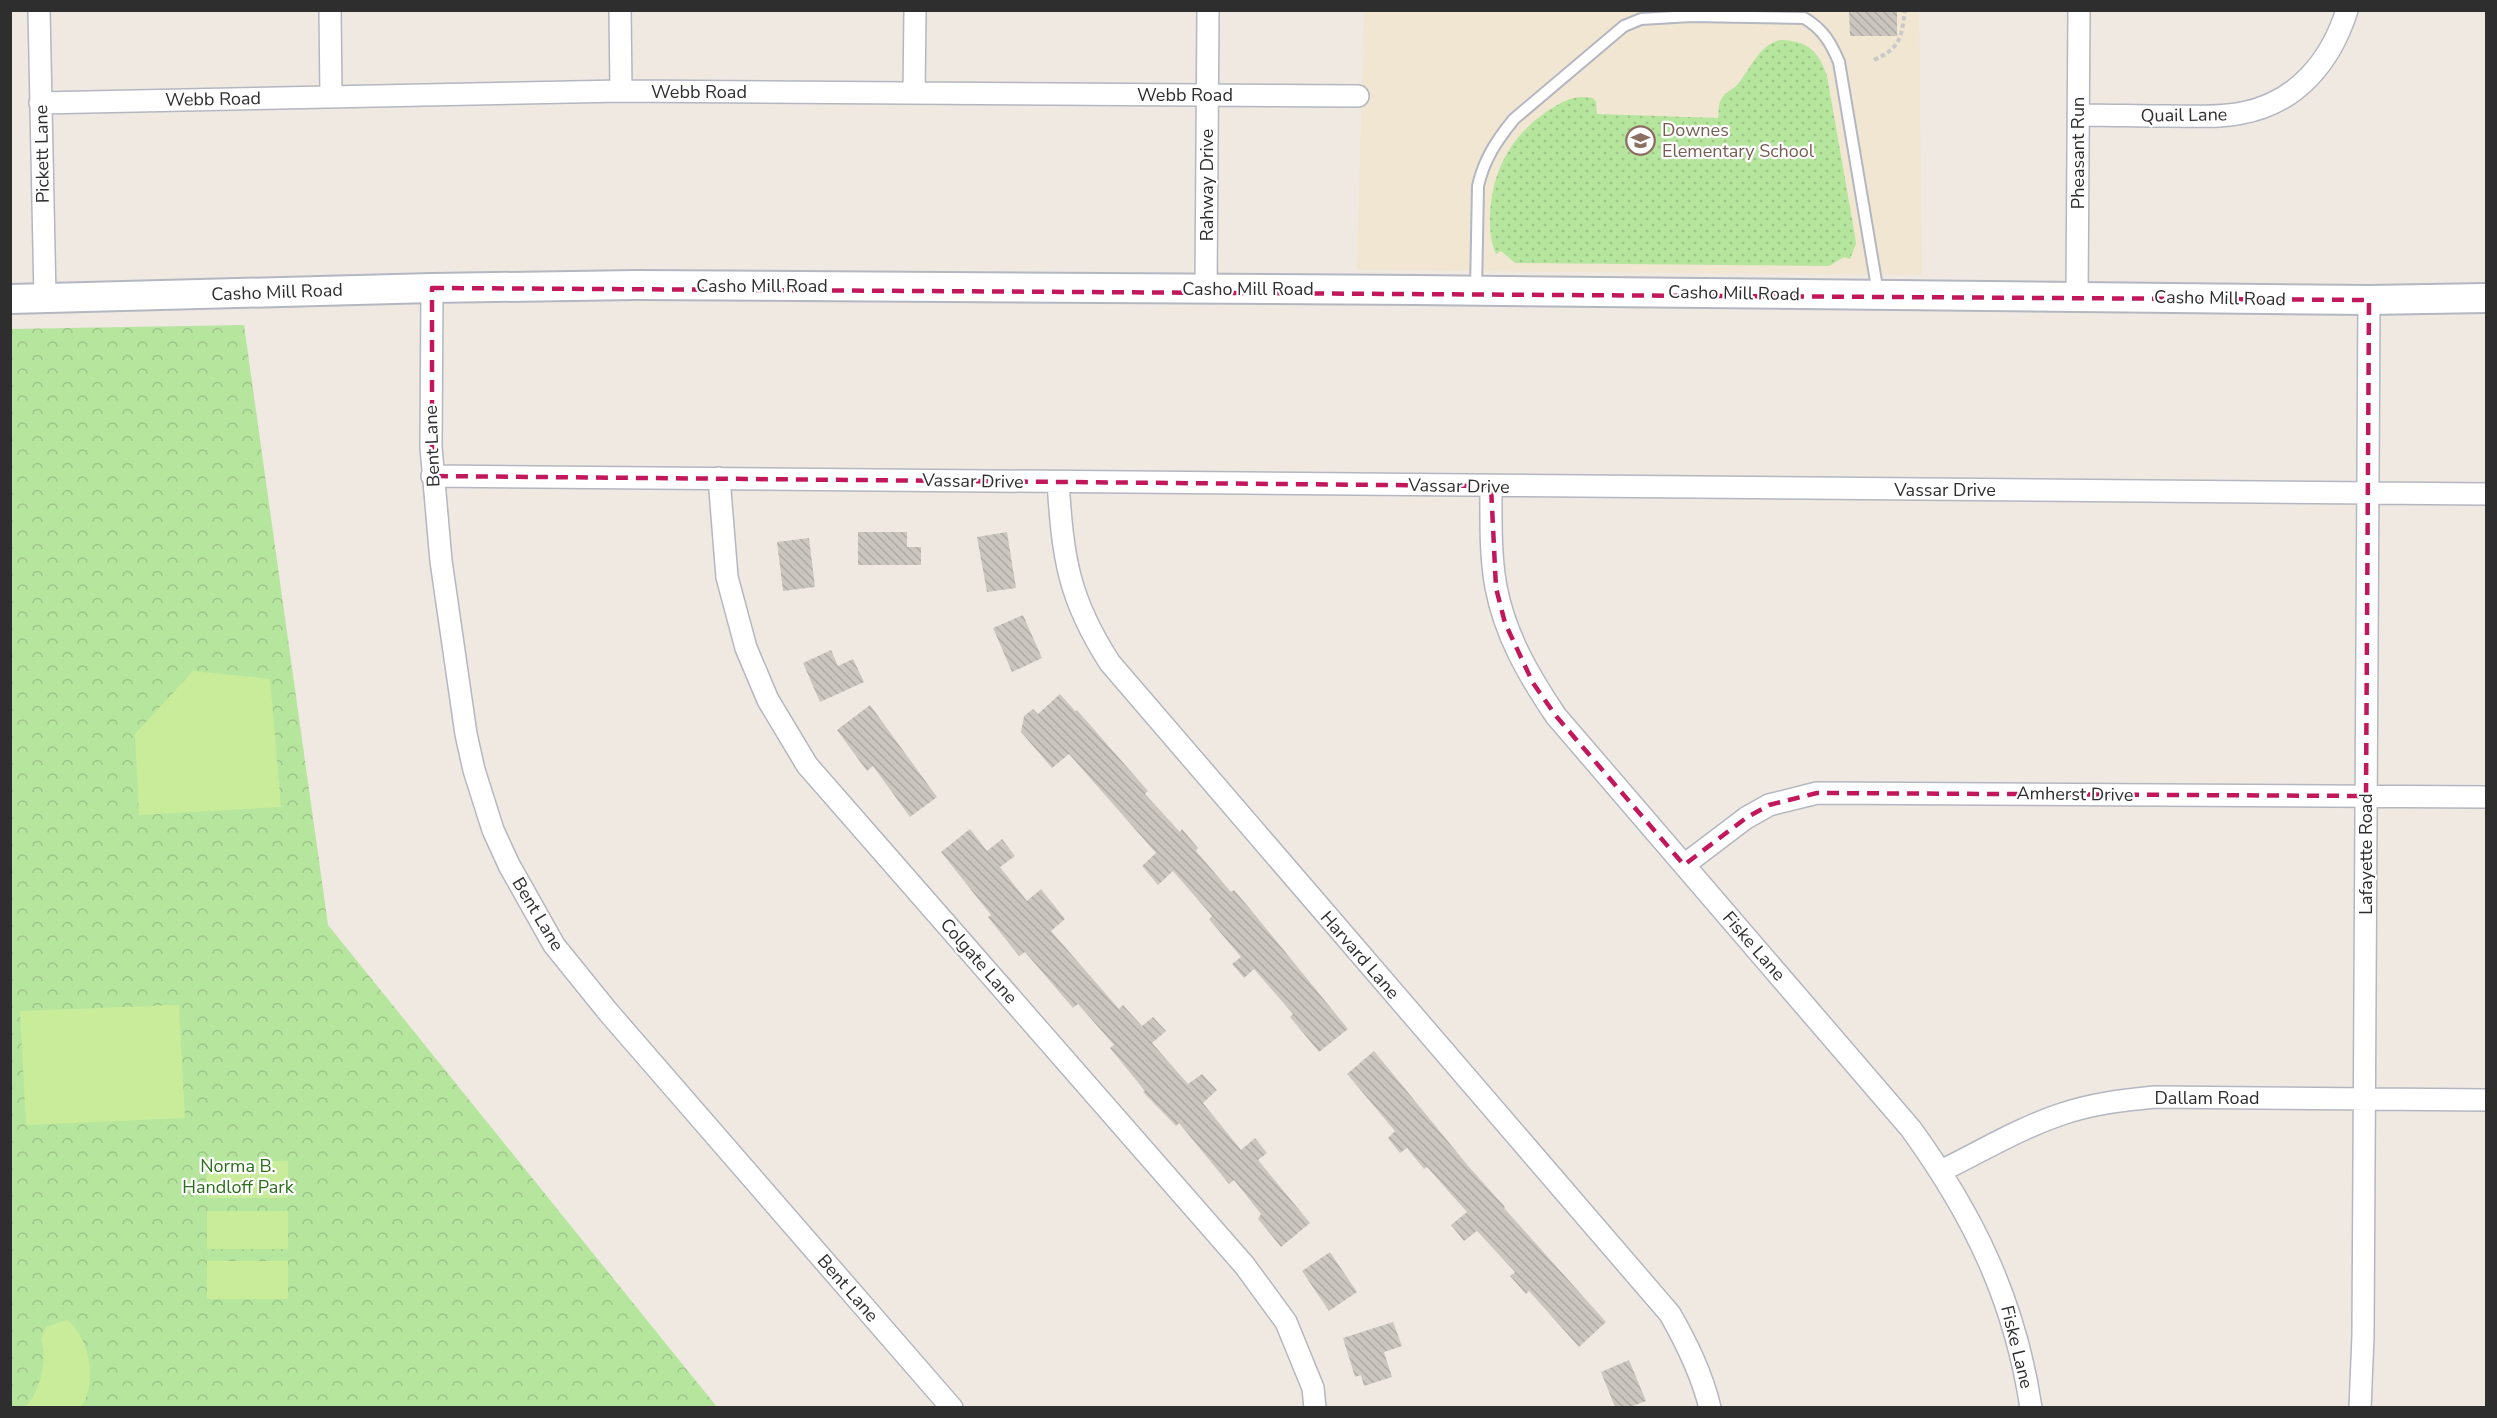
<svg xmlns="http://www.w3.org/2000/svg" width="2497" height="1418" font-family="'Nunito Sans',sans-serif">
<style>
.education{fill:#f0e6d1}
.grass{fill:url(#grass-dots)}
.park{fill:url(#park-crowns)}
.pitch{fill:#c9ec9a}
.building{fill:url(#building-back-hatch)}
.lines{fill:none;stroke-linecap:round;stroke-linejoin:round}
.lane-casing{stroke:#b4b7c1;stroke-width:14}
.street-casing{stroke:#b4b7c1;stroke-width:24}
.secondary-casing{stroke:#b4b7c1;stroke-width:32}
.path{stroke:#c9c9c9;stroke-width:4;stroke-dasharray:4.5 3;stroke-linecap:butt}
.lane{stroke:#fff;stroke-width:10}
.street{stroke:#fff;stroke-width:21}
.secondary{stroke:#fff;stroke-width:28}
.marked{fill:none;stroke:#c2185b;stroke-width:4.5;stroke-dasharray:12 8;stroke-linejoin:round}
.labels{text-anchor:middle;stroke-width:4.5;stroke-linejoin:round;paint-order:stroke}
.street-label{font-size:18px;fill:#2e2e2e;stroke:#fff}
.education-label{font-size:18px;fill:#785e54;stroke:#fff;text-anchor:start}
.park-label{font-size:18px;fill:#2c6e1b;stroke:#fff}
</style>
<defs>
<pattern id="grass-dots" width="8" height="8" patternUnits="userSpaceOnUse" patternTransform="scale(1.5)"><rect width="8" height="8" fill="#b6e59e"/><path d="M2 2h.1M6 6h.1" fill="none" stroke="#9dc588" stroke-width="1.8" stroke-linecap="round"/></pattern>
<pattern id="park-crowns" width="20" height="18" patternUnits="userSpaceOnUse" patternTransform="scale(1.5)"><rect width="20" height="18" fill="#b6e59e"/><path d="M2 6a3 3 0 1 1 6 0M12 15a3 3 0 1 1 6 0" fill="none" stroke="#9dc588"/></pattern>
<pattern id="building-back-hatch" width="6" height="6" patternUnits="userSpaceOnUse" patternTransform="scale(1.5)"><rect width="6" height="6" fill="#cbc7bf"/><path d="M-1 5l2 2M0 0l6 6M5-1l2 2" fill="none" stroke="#afaba4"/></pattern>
</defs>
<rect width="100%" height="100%" fill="#efe9e1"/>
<path class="education" d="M1364 11H1919L1922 275 1357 270Z"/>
<path class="grass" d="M1780 40C1808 41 1818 50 1827 76L1855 236 1856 244 1850 259 1844 257 1829 266 1515 263 1501 251 1496 254C1491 243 1490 231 1490 218 1491 174 1509 138 1546 112 1561 102 1574 94 1593 98L1596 102 1597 114 1718 118C1719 112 1718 105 1721 100 1724 92 1733 90 1738 84 1751 68 1759 45 1780 40Z"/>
<path class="park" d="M244 325 328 925 717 1407H11L10 329Z"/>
<path class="pitch" d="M193 671 270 679 281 807 139 815 135 734Z
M179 1005 185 1118 26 1125 20 1011Z
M206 1161H288V1198H207Z
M207 1211H288V1249H207Z
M207 1261H288V1299H207Z
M67 1320C90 1338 98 1383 81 1407H25C40 1393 48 1359 41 1339L46 1327Z"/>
<path class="building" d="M1849 10H1897V36H1850Z
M858 532H907V547H921V565H858Z
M1007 532 1016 588 987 592 977 537Z
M809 538 815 587 783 591 777 542Z
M1023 615 1042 658 1012 672 993 628Z
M831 650 838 666 853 659 864 682 820 702 803 663Z
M1060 694 1075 711 1077 710 1148 791 1145 794 1180 832 1182 829 1198 848 1196 851 1231 892 1234 890 1251 910 1348 1029 1319 1052 1290 1017 1293 1014 1254 969 1244 978 1232 964 1241 957 1209 919 1212 916 1173 871 1158 885 1142 866 1156 853 1069 754 1052 768 1021 732 1024 716 1033 709 1038 714Z
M870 705 937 797 910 817 873 766 867 771 837 730Z
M970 829 987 851 1002 839 1015 856 1000 867 1027 901 1041 889 1065 919 1051 931 1119 1009 1123 1005 1142 1026 1153 1017 1166 1031 1152 1043 1188 1084 1202 1074 1217 1090 1203 1103 1241 1150 1255 1138 1267 1153 1258 1160 1310 1223 1281 1247 1258 1219 1261 1214 1234 1180 1229 1184 1179 1123 1176 1126 1143 1092 1145 1091 1110 1048 1114 1045 1078 1004 1073 1008 1025 952 1019 956 988 917 991 915 941 852Z
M1374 1051 1469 1167 1505 1207 1504 1208 1606 1322 1579 1347 1529 1291 1526 1294 1510 1276 1515 1272 1477 1231 1464 1241 1451 1225 1467 1212 1427 1167 1424 1169 1407 1148 1400 1153 1388 1138 1395 1131 1347 1074Z
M1330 1252 1357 1292 1329 1311 1302 1271Z
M1393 1322 1402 1346 1384 1352 1392 1377 1364 1386 1361 1375 1355 1377 1343 1338Z
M1629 1360 1646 1401 1630 1407H1615L1601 1372Z"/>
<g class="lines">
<defs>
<path id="lane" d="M1476 290 1478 186C1484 159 1497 140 1514 119L1624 26 1641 19 1691 16 1804 18C1823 29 1831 43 1839 62L1878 293"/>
<path id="street" d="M39 10 45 298
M330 10 331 97
M620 10 621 91
M914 93 915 10
M40 103 621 91 1358 96
M2078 115C2108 115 2139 116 2169 116 2194 116 2219 118 2242 113 2297 103 2331 61 2347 10
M432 288 431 447 441 561 466 734 474 770 493 830 509 865 554 945 609 1013 952 1408
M1206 288 1208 10
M2077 296 2079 10
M432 476 2486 494
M719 478 727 577 746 648 768 700 807 765 1245 1266 1286 1322 1313 1388 1315 1408
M1058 482C1063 558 1068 598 1110 663L1670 1314C1687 1344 1702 1374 1710 1408
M1491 486C1491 520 1490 554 1496 587 1505 635 1529 676 1556 716L1911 1129C1974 1216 2015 1301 2031 1408
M1684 865 1746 818 1769 805 1817 793 2486 797
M1941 1171C1980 1152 2018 1129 2059 1115 2090 1104 2123 1100 2155 1097L2486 1100
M2360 1408 2363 1336 2369 300"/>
<path id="secondary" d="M10 299 432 288 636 285 1416 290 2369 300 2486 298"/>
</defs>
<use href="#lane" class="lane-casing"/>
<use href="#street" class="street-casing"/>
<use href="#secondary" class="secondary-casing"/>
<path class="path" d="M1874 60C1901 47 1901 39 1905 10"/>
<use href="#lane" class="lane"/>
<use href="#street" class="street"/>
<use href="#secondary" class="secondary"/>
</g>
<path class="marked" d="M432 288 2369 300 2366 796 1817 793 1769 805 1746 818 1684 865 1556 716 1533 683 1505 623 1496 588 1491 486 432 476Z"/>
<defs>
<symbol id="school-ring" viewBox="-11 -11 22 22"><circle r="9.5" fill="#fff" stroke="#8d6e63" stroke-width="1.5"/><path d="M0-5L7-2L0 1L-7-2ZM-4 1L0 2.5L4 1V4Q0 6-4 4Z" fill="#8d6e63"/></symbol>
</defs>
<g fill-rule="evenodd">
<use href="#school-ring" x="1624" y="124" width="33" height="33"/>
</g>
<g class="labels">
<g class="street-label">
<text x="699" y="98">Webb Road</text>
<text x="1185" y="101">Webb Road</text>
<text transform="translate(213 99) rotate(-1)" y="6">Webb Road</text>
<text transform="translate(2184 115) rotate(-1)" y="6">Quail Lane</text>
<text transform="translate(2078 153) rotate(-90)" y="6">Pheasant Run</text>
<text transform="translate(42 154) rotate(-91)" y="6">Pickett Lane</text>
<text transform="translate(1207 185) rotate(-90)" y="6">Rahway Drive</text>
<text x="762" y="292">Casho Mill Road</text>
<text x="1248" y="295">Casho Mill Road</text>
<text transform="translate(277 292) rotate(-2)" y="6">Casho Mill Road</text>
<text transform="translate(1734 293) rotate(1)" y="6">Casho Mill Road</text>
<text transform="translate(2220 298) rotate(1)" y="6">Casho Mill Road</text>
<text transform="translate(432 446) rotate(-92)" y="6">Bent Lane</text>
<text transform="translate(973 481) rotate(1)" y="6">Vassar Drive</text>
<text transform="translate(1459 486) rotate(1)" y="6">Vassar Drive</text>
<text x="1945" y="496">Vassar Drive</text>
<text transform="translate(2075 794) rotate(1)" y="6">Amherst Drive</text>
<text transform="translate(2366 854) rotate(-90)" y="6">Lafayette Road</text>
<text transform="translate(538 914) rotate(59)" y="6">Bent Lane</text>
<text transform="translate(1754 946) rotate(49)" y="6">Fiske Lane</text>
<text transform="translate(1360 955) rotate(49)" y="6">Harvard Lane</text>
<text transform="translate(979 961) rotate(49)" y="6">Colgate Lane</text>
<text x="2207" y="1104">Dallam Road</text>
<text transform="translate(848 1288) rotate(49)" y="6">Bent Lane</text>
<text transform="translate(2017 1347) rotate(76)" y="6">Fiske Lane</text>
</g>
<g class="education-label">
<text x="1662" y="136">Downes<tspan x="1662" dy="21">Elementary School</tspan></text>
</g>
<g class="park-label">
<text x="238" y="1172">Norma B.<tspan x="238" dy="21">Handloff Park</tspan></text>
</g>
</g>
<rect width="2497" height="1418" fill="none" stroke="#2e2e2e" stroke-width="24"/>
</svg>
